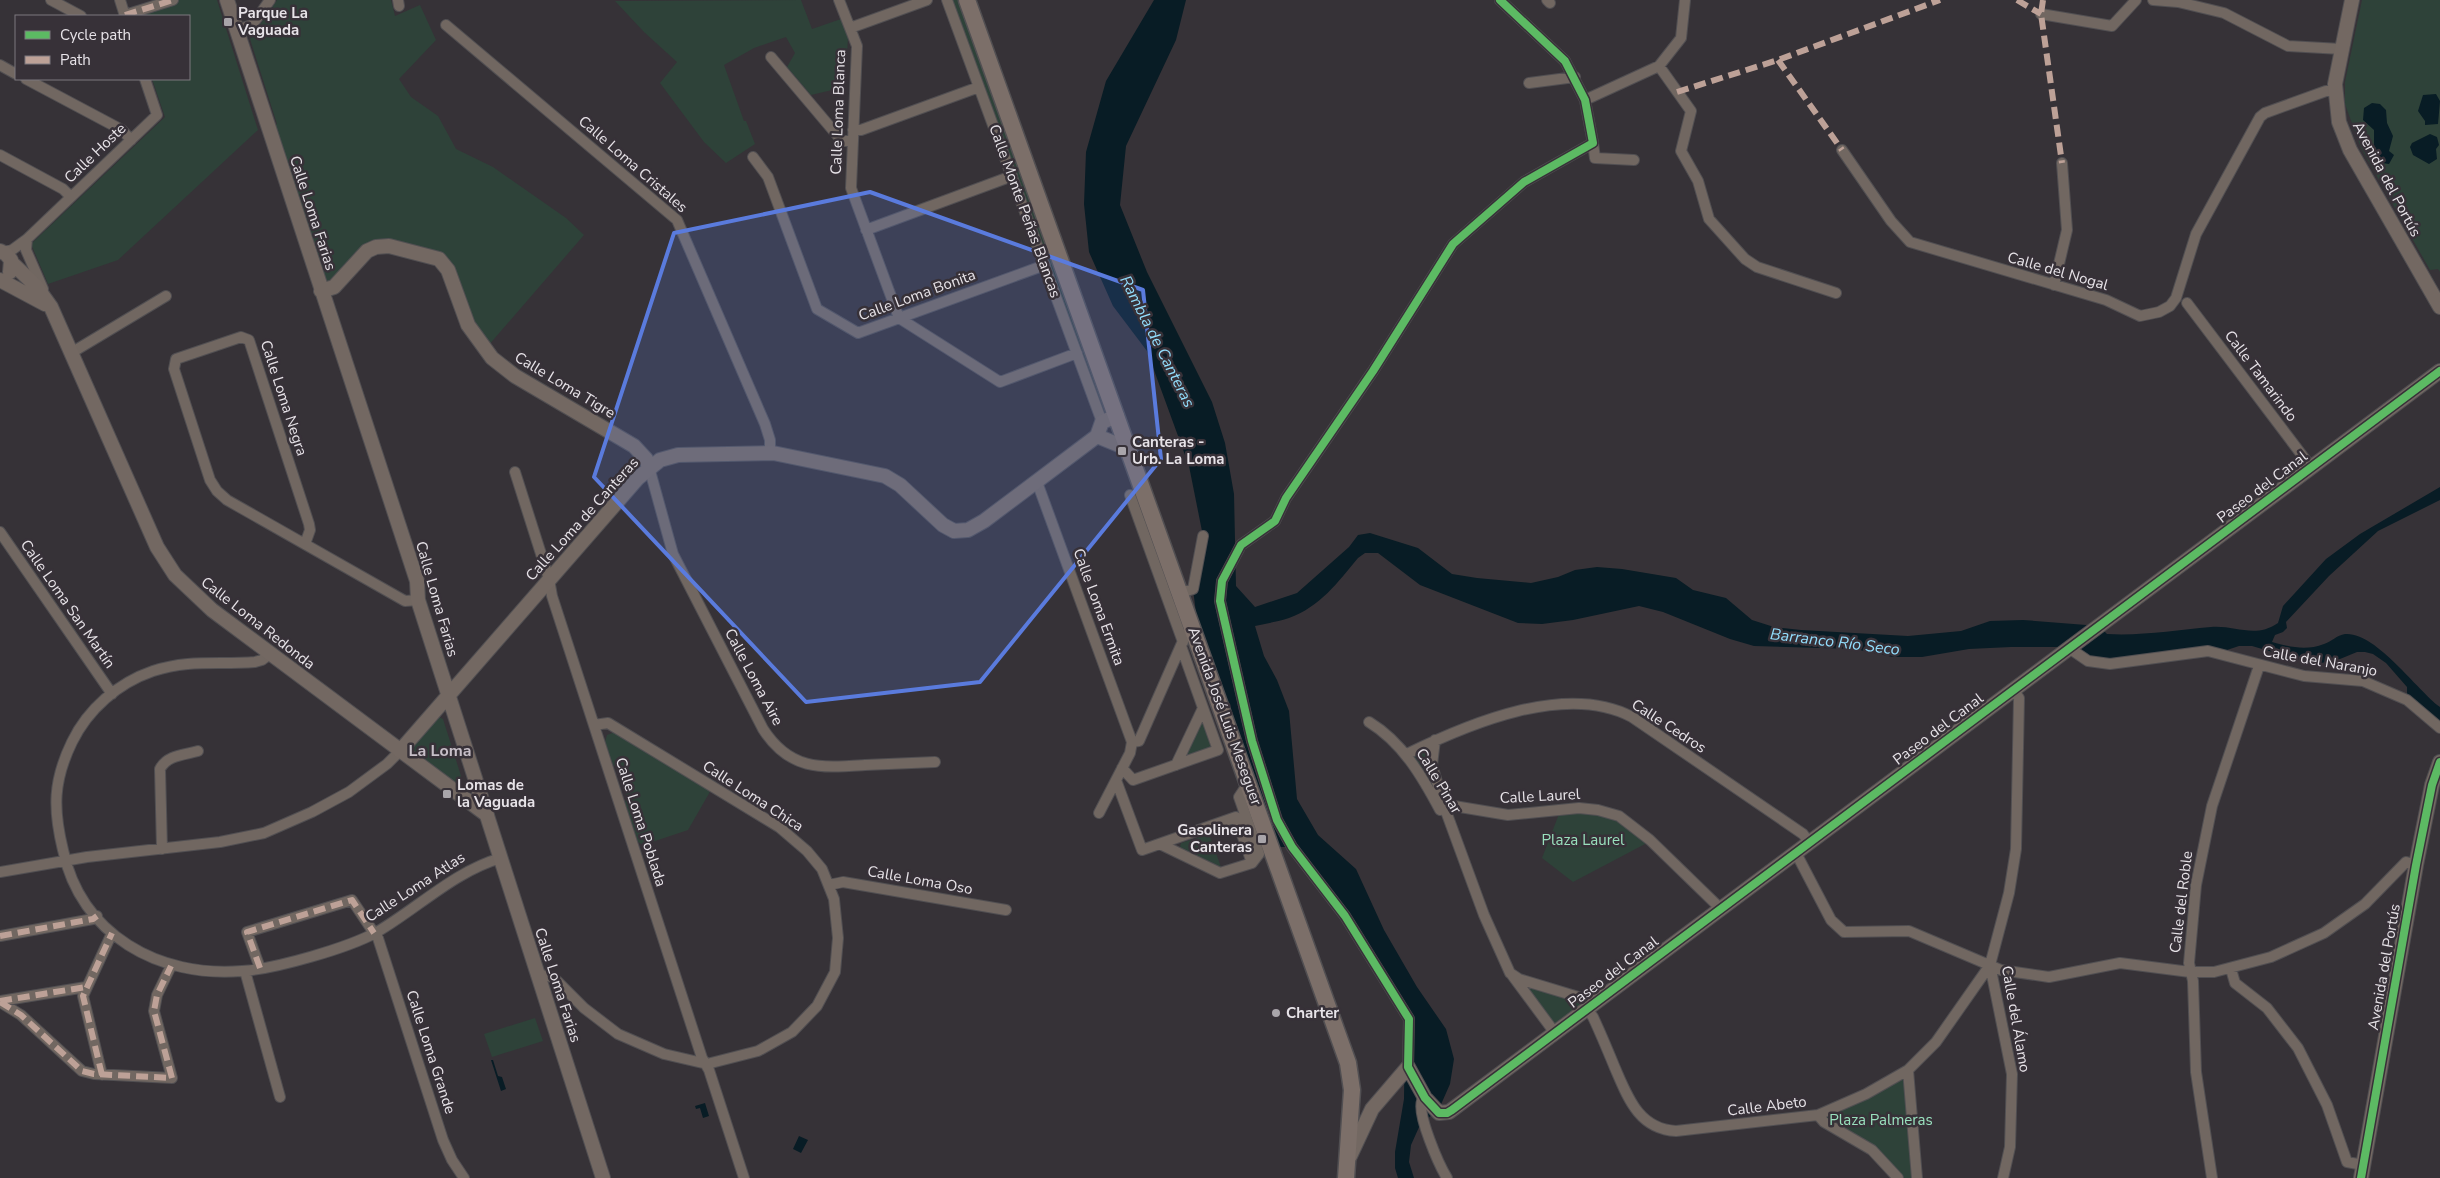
<svg xmlns="http://www.w3.org/2000/svg" width="2440" height="1178" font-family="'Nunito Sans',sans-serif">
<style>
.green{fill:#2e4239}
.water{fill:#081c25}
.lines{fill:none;stroke-linecap:round;stroke-linejoin:round}
.street-casing{stroke:#514f52;stroke-width:12}
.secondary-casing{stroke:#514f52;stroke-width:16}
.primary-casing{stroke:#514f52;stroke-width:19}
.street{stroke:#716761;stroke-width:10}
.secondary{stroke:#736862;stroke-width:14}
.primary{stroke:#7c6f69;stroke-width:16}
.quiet{stroke:#bda197;stroke-width:6;stroke-dasharray:12 6;stroke-linecap:butt}
.cycleway-casing{stroke:#373138;stroke-width:11}
.cycleway{stroke:#5cba63;stroke-width:8}
.marked{fill:#5a7bdd;fill-opacity:0.2;stroke:#5a7bdd;stroke-width:4;stroke-linejoin:round}
.poi-dot{fill:#a9a5aa;stroke:#373138;stroke-width:2}
.labels{text-anchor:middle;stroke-width:5;stroke-linejoin:round;paint-order:stroke}
.poi-label{font-size:15px;font-weight:bold;fill:#e7e3e8;stroke:#373138;text-anchor:start}
.street-label{font-size:15px;fill:#e7e3e8;stroke:#373138}
.park-label{font-size:15px;fill:#99e0bd;stroke:#373138}
.water-label{font-size:16px;font-style:italic;fill:#92ddfc;stroke:#373138}
.neighbourhood-label{font-size:16px;font-weight:bold;fill:#c7bfc8;stroke:#373138}
</style>
<rect width="100%" height="100%" fill="#363237"/>
<path class="green" d="M173 0H217L258 130 118 260 48 284 31 244 165 117 152 79H189V16H132Z
M277 0H391L395 16 420 5 436 40 399 79 411 97 438 116 456 149 493 167 566 218 584 235 488 346 475 329 452 269 390 242 334 281H325L274 125 277 124 250 39Z
M801 0 812 29 841 19 848 38 845 87 811 95 787 67 795 53 786 37 754 48 724 65 744 121H746L755 144 726 163 704 142 660 83 677 62 644 32 615 1Z
M947 0H967L1117 416 1102 422Z
M2362 0H2440V272L2438 269 2430 270 2361 148 2345 104V82Z
M1203 708 1218 750 1176 765Z
M439 717 443 719 462 779 457 784 414 752V745Z
M615 732 711 790 688 830 643 845 638 842 625 802 627 797 618 768 613 765 605 742 607 735Z
M1435 740V801L1407 754Z
M1573 809 1609 812 1647 843 1573 882 1542 858 1559 814Z
M1209 834 1221 867 1180 847 1181 843Z
M1519 979 1591 1006 1555 1033Z
M535 1018 543 1041 492 1057 484 1034Z
M1908 1070 1917 1178H1898L1889 1167 1818 1115Z"/>
<path class="water" d="M1154 0H1186L1176 40 1126 146 1120 205 1147 272 1212 402 1225 443 1234 494 1236 586 1255 607 1297 593 1349 547 1358 535 1370 533 1418 548 1452 574 1477 578 1531 583 1558 577 1575 570 1597 567 1622 569 1676 578 1693 590 1726 598 1752 620 1774 627 1801 630 1908 636 1961 631 1990 621 2023 620 2099 626 2107 634C2142 636 2176 630 2211 627 2235 625 2255 639 2278 623L2283 606 2326 559 2360 534 2440 487V500L2378 531 2329 576 2286 622 2287 628 2283 632 2275 635 2272 642C2290 647 2306 651 2324 644 2331 642 2337 635 2345 634 2375 631 2416 689 2440 707V728L2407 700V687L2386 663 2373 654 2365 652H2357L2340 659 2321 663 2304 661 2252 646H2239L2218 653 2098 663 2070 647H2011L1969 649 1922 657H1893L1855 649 1754 646 1730 639 1663 612 1639 606 1573 620 1542 624 1518 623 1420 585 1378 553H1365L1358 558C1338 582 1320 607 1289 618 1278 622 1267 623 1255 626L1264 656 1277 680 1289 711 1297 799 1318 835 1356 869 1384 930 1417 987 1446 1029 1454 1059 1450 1084 1439 1109 1420 1125 1411 1145 1409 1162 1414 1178H1398L1395 1168V1152L1404 1099 1405 1020 1343 918 1288 847H1278L1198 629 1193 589 1203 536 1189 466 1147 351 1113 306 1089 252 1084 204 1086 152 1106 81Z
M2436 94 2440 101 2438 124 2425 125V121L2418 111 2423 95Z
M2372 103 2380 104 2386 110 2387 123 2393 136 2389 151 2394 155 2389 164 2382 163 2374 154V130L2363 120 2364 108Z
M2430 134 2437 137 2439 145 2436 149 2437 159 2429 164 2413 155 2410 147 2412 143Z
M491 1060H493L498 1076 502 1077 506 1089 501 1091Z
M705 1103 709 1116 703 1118 700 1108 696 1109 695 1106Z
M799 1136 808 1140 801 1153 793 1149Z"/>
<g class="lines">
<defs>
<path id="street" d="M51 0 81 16
M120 0 125 16
M398 0 399 6
M839 0 857 46 851 188 899 318 1000 382 1077 353
M947 0 1102 422
M1547 0 1550 3
M2153 0 2178 2 2224 13 2288 46 2341 49
M2041 14 2112 26 2136 0
M125 15 173 0
M446 25 677 220 765 424 770 440V453
M850 28 927 0
M237 30 252 25 270 0
M771 57 842 141H853
M0 65 16 74
M1659 66 1691 111 1681 151 1698 181 1709 219 1745 259 1757 267 1836 293
M26 79 122 130 131 140
M1529 83 1575 77
M1585 100 1659 66 1681 38 1685 0
M853 130H861L979 87
M1593 143 1595 158 1634 160
M1842 150 1891 221 1910 242 2106 300 2140 316 2159 312 2170 306 2176 298 2196 234 2260 117 2265 113 2326 91H2335
M0 155 63 189 71 197
M753 157 768 177 817 309 858 333 1045 265
M866 230 1012 176
M27 239 26 250 43 289
M3 252 12 250 27 239 157 115 145 79
M2054 285 2067 230 2062 163
M2187 303 2311 467
M71 353 166 296
M649 467 673 554 763 729C790 771 821 768 865 765 888 764 912 763 935 762
M515 472 549 579 552 596 702 1058 709 1070 744 1178
M1037 482 1132 742
M1130 495 1183 642
M0 532 112 694
M305 544 310 530 309 524 249 340 241 337 176 359 174 369 210 480 217 491 227 500 405 601 418 600
M1180 593 1193 589 1203 536
M2069 648 2088 661 2110 664 2208 651 2304 676 2363 681 2407 700 2440 728
M270 654 262 660 255 662C218 665 190 659 153 671 118 683 88 709 72 742 53 781 53 809 63 850 81 935 159 978 242 971 275 969 348 948 377 932 418 908 455 871 501 858
M1369 722C1402 742 1422 776 1440 810
M1435 740 1432 765 1444 806 1484 915 1510 973 1519 979 1585 999 1591 1006
M1407 754C1468 724 1566 682 1632 717L1803 834 1809 842
M1176 765 1203 708
M1122 768 1133 780 1218 750 1181 646
M1116 780 1142 850 1236 817 1252 863
M1444 806 1448 805 1508 815 1579 808 1598 810 1619 816 1650 840 1721 909
M1099 813 1130 753 1132 742 1139 741 1186 634 1194 631
M1160 844 1220 873 1252 863 1259 854 1239 797 1249 782
M162 849 160 769C167 755 184 755 198 751
M1796 853 1831 920 1844 932 1909 931 2001 970 2049 977 2120 963 2190 972H2214L2271 957 2324 933 2365 904 2406 862 2416 865
M0 872 87 857 220 842 264 833 312 812 349 792 387 764 400 751
M829 885 843 882 1006 910
M376 932 443 1140 452 1160 464 1178
M0 936 93 919 97 916
M260 968 247 932 352 900 374 933
M2231 969 2235 983 2267 1008 2298 1048 2327 1105 2347 1162 2363 1165
M245 971 280 1097
M1512 975 1555 1033
M539 977 547 975 555 979 584 1008 618 1034 664 1054 707 1064 758 1051 792 1032 817 1006 835 972 838 938 834 899 822 869 807 851 779 827 608 723 594 725
M0 1001 86 987
M0 1002 21 1015 82 1071 94 1074 172 1078 154 1011 157 995 171 966
M1587 1009 1593 1017C1601 1034 1608 1051 1615 1068 1628 1098 1639 1129 1676 1131L1818 1115 1866 1094 1908 1070 1936 1042 1990 965
M1408 1067 1409 1019 1345 916 1292 847 1277 820 1252 741 1220 601 1222 581 1241 545 1275 521 1286 498 1373 371 1453 244 1524 182 1593 143 1585 100 1565 61 1500 0
M1908 1070 1917 1178
M102 1075 83 996 112 933
M1425 1098 1422 1101C1417 1115 1439 1165 1447 1178
M1818 1115 1824 1122 1872 1150 1898 1178
M2003 1178 2010 1147 2012 1074 1990 965 2009 893 2016 849 2019 698 2013 690
M2212 1178 2196 1072 2193 981 2189 963 2196 885 2212 806 2259 666"/>
<path id="secondary" d="M227 0 417 581 418 600 603 1178
M2352 0 2335 84 2339 122 2350 150 2440 307
M0 251 6 254 11 260 10 272
M12 263 36 286 51 307 157 547 175 575 212 610 487 815
M0 280 45 304
M321 291 334 287 367 251 376 247 389 246 439 259 448 270 468 325 492 358 515 376 634 446 646 459 649 467
M1097 436 1119 445 1127 442
M1097 436 1102 422 1117 416
M400 751 638 478 660 460 678 455 773 453 885 476 900 485 943 525 954 531 968 530 984 521 1097 436
M1350 1156 1372 1109 1408 1067 1425 1098 1439 1113 1449 1112 2440 371
M2361 1178 2416 865 2432 785 2440 762"/>
<path id="primary" d="M967 0 1348 1063 1352 1090 1346 1178"/>
</defs>
<use href="#street" class="street-casing"/>
<use href="#secondary" class="secondary-casing"/>
<use href="#primary" class="primary-casing"/>
<use href="#street" class="street"/>
<use href="#secondary" class="secondary"/>
<use href="#primary" class="primary"/>
<path class="quiet" d="M2017 0 2041 14
M2043 0 2041 14 2062 163
M125 15 173 0
M1778 60 1842 150
M1677 92 1778 60 1940 0
M0 936 93 919 97 916
M260 968 247 932 352 900 374 933
M0 1001 86 987
M0 1002 21 1015 82 1071 94 1074 172 1078 154 1011 157 995 171 966
M102 1075 83 996 112 933"/>
<defs>
<path id="cycleway" d="M1500 0 1565 61 1585 100 1593 143 1524 182 1453 244 1373 371 1286 498 1275 521 1241 545 1222 581 1220 601 1252 741 1277 820 1292 847 1345 916 1409 1019 1408 1067 1425 1098 1439 1113H1447L1452 1110 2440 371
M2361 1178 2416 865 2432 785 2440 762"/>
</defs>
<use href="#cycleway" class="cycleway-casing"/>
<use href="#cycleway" class="cycleway"/>
</g>
<path class="marked" d="M870 192 1143 290 1161 459 980 682 806 702 594 477 674 233Z"/>
<g class="poi-dot">
<rect x="223" y="17" width="10" height="10" rx="2.5"/>
<rect x="1117" y="446" width="10" height="10" rx="2.5"/>
<rect x="442" y="789" width="10" height="10" rx="2.5"/>
<rect x="1257" y="834" width="10" height="10" rx="2.5"/>
<circle cx="1276" cy="1013" r="5"/>
</g>
<g class="labels">
<g class="poi-label">
<text x="238" y="18">Parque La<tspan x="238" dy="17">Vaguada</tspan></text>
<text x="1132" y="447">Canteras -<tspan x="1132" dy="17">Urb. La Loma</tspan></text>
<text x="457" y="790">Lomas de<tspan x="457" dy="17">la Vaguada</tspan></text>
<text x="1252" y="835" text-anchor="end">Gasolinera<tspan x="1252" dy="17">Canteras</tspan></text>
<text x="1286" y="1018">Charter</text>
</g>
<g class="street-label">
<text transform="translate(838 112) rotate(-88)" y="5">Calle Loma Blanca</text>
<text transform="translate(95 153) rotate(-44)" y="5">Calle Hoste</text>
<text transform="translate(633 164) rotate(41)" y="5">Calle Loma Cristales</text>
<text transform="translate(2387 179) rotate(62)" y="5">Avenida del Portús</text>
<text transform="translate(1025 211) rotate(70)" y="5">Calle Monte Peñas Blancas</text>
<text transform="translate(313 213) rotate(72)" y="5">Calle Loma Farias</text>
<text transform="translate(2058 271) rotate(16)" y="5">Calle del Nogal</text>
<text transform="translate(917 295) rotate(-20)" y="5">Calle Loma Bonita</text>
<text transform="translate(2261 376) rotate(53)" y="5">Calle Tamarindo</text>
<text transform="translate(565 385) rotate(31)" y="5">Calle Loma Tigre</text>
<text transform="translate(284 398) rotate(72)" y="5">Calle Loma Negra</text>
<text transform="translate(2262 487) rotate(-37)" y="5">Paseo del Canal</text>
<text transform="translate(582 519) rotate(-48)" y="5">Calle Loma de Canteras</text>
<text transform="translate(437 599) rotate(74)" y="5">Calle Loma Farias</text>
<text transform="translate(68 604) rotate(55)" y="5">Calle Loma San Martín</text>
<text transform="translate(1099 607) rotate(70)" y="5">Calle Loma Ermita</text>
<text transform="translate(258 623) rotate(38)" y="5">Calle Loma Redonda</text>
<text transform="translate(2320 661) rotate(10)" y="5">Calle del Naranjo</text>
<text transform="translate(754 677) rotate(62)" y="5">Calle Loma Aire</text>
<text transform="translate(1225 716) rotate(70)" y="5">Avenida José Luis Meseguer</text>
<text transform="translate(1669 726) rotate(33)" y="5">Calle Cedros</text>
<text transform="translate(1938 729) rotate(-37)" y="5">Paseo del Canal</text>
<text transform="translate(1439 781) rotate(59)" y="5">Calle Pinar</text>
<text transform="translate(753 796) rotate(33)" y="5">Calle Loma Chica</text>
<text transform="translate(1540 796) rotate(-3)" y="5">Calle Laurel</text>
<text transform="translate(641 822) rotate(72)" y="5">Calle Loma Poblada</text>
<text transform="translate(920 880) rotate(10)" y="5">Calle Loma Oso</text>
<text transform="translate(415 887) rotate(-33)" y="5">Calle Loma Atlas</text>
<text transform="translate(2181 902) rotate(-83)" y="5">Calle del Roble</text>
<text transform="translate(2384 967) rotate(-80)" y="5">Avenida del Portús</text>
<text transform="translate(1613 972) rotate(-37)" y="5">Paseo del Canal</text>
<text transform="translate(558 985) rotate(72)" y="5">Calle Loma Farias</text>
<text transform="translate(2016 1019) rotate(80)" y="5">Calle del Álamo</text>
<text transform="translate(431 1052) rotate(72)" y="5">Calle Loma Grande</text>
<text transform="translate(1767 1106) rotate(-7)" y="5">Calle Abeto</text>
</g>
<g class="park-label">
<text x="1583" y="845">Plaza Laurel</text>
<text x="1881" y="1125">Plaza Palmeras</text>
</g>
<g class="water-label">
<text transform="translate(1158 341) rotate(63)" y="6">Rambla de Canteras</text>
<text transform="translate(1835 641) rotate(7)" y="6">Barranco Río Seco</text>
</g>
<g class="neighbourhood-label">
<text x="440" y="756">La Loma</text>
</g>
</g>
<rect x="15" y="15" width="175" height="65" fill="#373138" stroke="#7d787e"/>
<rect x="25" y="31" width="25" height="8" fill="#5cba63" stroke="#7d787e"/>
<text x="60" y="40" font-size="15" fill="#e7e3e8">Cycle path</text>
<rect x="25" y="56" width="25" height="8" fill="#bda197" stroke="#7d787e"/>
<text x="60" y="65" font-size="15" fill="#e7e3e8">Path</text>
</svg>
